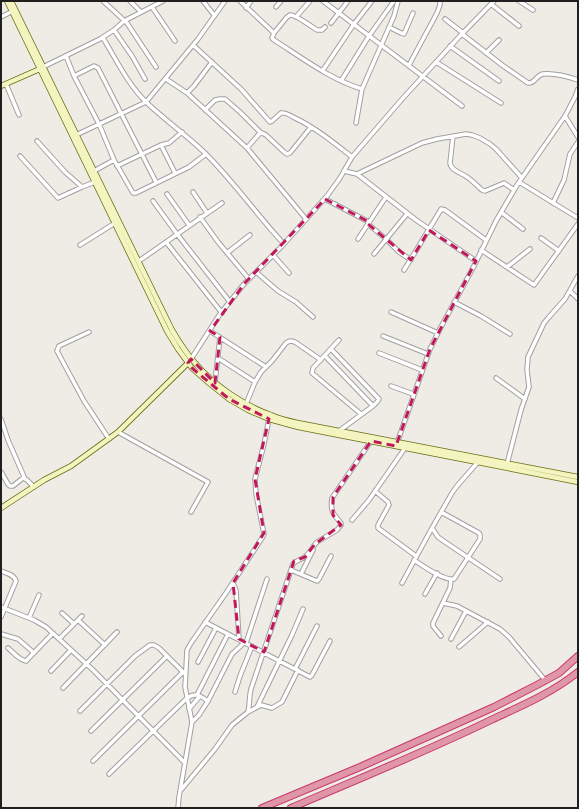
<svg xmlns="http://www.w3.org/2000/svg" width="579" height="809" font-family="Arial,sans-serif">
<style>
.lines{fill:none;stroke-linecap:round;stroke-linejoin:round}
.street-casing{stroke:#a0a0a0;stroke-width:5.5}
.secondary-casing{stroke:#676d10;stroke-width:6}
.highway-casing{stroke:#ca3670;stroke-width:8}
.street{stroke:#fff;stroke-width:3.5}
.secondary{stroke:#f3f4c0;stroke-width:4.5}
.highway{stroke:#df96a7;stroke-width:6}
.marked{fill:none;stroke:#c2185b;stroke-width:3;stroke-dasharray:8 5;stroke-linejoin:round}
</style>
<rect width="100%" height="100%" fill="#efece6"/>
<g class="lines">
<defs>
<path id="street" d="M103 1 127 23 156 67
M130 1 141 12
M203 1 214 15
M240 1 274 33
M323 1 462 106
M519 1 533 10
M491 4 519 26
M152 7 175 41
M276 7 281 1
M246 8 251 1
M1 17 15 10
M296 17 310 1
M445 19 463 33
M331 23 348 1
M325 27 322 30H317C312 27 295 14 290 15 288 16 288 17 287 17L274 33 272 38 274 40C301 57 331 80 362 89
M389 27 401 33 404 34 413 13
M114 30 132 56 145 79
M462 34 502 65 528 83C535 84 536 75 543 74 553 73 569 77 578 80
M103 38C116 59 128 85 147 103 166 121 188 136 206 154 234 182 257 215 284 244
M193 45 241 89 270 122 272 121 281 113C286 112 291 116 295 118 316 128 334 143 352 157
M450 46 499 81
M486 53 499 40
M66 56 74 76 94 66 98 68 156 182
M436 62 501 103
M409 65 437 13 440 5V1
M43 67 100 39 114 30 124 21 163 1
M323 70 354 24 372 1
M74 76 99 124 114 160 133 193H136L189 167 206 154
M166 79 187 93 247 148 306 219
M341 81 369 36 394 1
M6 84 19 115
M187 93 194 86 212 62
M205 110 215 100 220 99H225L240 112 261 133
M565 116 578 137
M356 123 362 89 394 16 398 1
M76 135 146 102 198 39 225 1
M453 136 450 163C451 171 462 173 467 177 473 181 477 186 482 190L485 191 504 183 514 190
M37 141 65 172 82 187
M161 145 175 173
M247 148 259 134 262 133 266 135 284 152 287 154 290 153 311 127
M20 156 58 198 82 187 95 182
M117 166 161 145 169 143 182 132
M94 171 114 160
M344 171 357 174 416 220 476 261
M357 174 422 143 437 139 466 134 472 135 480 138 490 144 496 149 522 178
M519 182 578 218
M193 192 207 213
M167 194 189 225
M325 199 369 222
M153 201 177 234 230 302
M553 203 564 180 570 154 578 142
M501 212 523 229
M200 217 218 242 249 279
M368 224 386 239 399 252 411 260
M541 238 559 251
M358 239 386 197
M166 242 222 313
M80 245 115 223
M481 250 534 285 578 224
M227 253 250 235
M374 254 407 214
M273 255 289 273
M139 261 222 203
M507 267 530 249
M404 270 414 254 440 211 441 209 445 210 486 240
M256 272 278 291 296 302 313 317
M570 291 578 299
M454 302 481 316 510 334
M391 312 438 333
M210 331 266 367
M89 332 59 346 57 351 84 401 109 439
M383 336 428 354
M339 340 313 368 312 373 361 414
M331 349 379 399 377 402 373 406 339 431
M379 353 422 370
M325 356 373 406
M218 358 255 382
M191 359 220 314 244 284 282 246 327 196 340 178 352 157 403 98 459 37 494 1
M496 378 525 399
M215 382 220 337
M391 386 413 394
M246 404 255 382 261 372 272 361 286 343C290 340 292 341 295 342L321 360
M1 419 8 440 25 479
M118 432 208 482 191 512
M397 443 430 349 441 327 474 266 496 221 517 185 565 116 575 97 578 89
M507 464 521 410 529 387 527 370 528 357 544 323 549 317 565 299 578 276
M1 472 8 484 10 486H13L23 478 27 480 34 487
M375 491 388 502 389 505 378 525V528L416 556
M352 520 369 500 405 448
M432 528 438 537 445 542 500 579
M414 560C423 566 444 581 454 579L480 539V535L479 533 441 512
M291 570 317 581 319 579 331 556
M1 571C7 573 14 575 16 581L1 617
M301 574 313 550
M233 583 236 590 239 639
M402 583 432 528 452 493 457 486 478 462
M425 594 437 573
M443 603 457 606 500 629 509 637 545 680
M1 607 34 620 46 627 93 670 185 763
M62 613 74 624
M29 618 39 595
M78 620 105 645
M205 622 310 677 312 675 330 641
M1 634 18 639 34 653
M441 636 433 626V623L450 588 451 579
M59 639 82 616
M451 639 466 611
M246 643 267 579
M459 647 488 622
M8 648C13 652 19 660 26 661L53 633
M198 662 216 628
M295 669 317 626
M51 671 71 650
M63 688 117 632
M235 692 240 676 252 646
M197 695 228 634
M257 707 292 635 303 609
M189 709 200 696
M80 711 135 656 150 645H154L159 648 185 674
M248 712 261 705 272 708 282 702 298 670
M192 722 199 715 208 701 232 654 245 642
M91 731 167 656
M93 761 183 672
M109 774 187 698C196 692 200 696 208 701
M181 790 215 749 232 725 248 712 249 706 250 694 251 689 293 564C297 559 303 560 307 555 311 551 313 546 317 542L337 530 341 525V523C333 514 330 511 332 498L371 441
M178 808 179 797 192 722 185 687 187 650 191 643 226 593 262 538 264 534 256 494 255 479 264 444 269 419"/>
<path id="secondary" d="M7 1 167 331 178 349 192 368 209 383 229 399 248 410 269 419 298 427 472 461 578 482
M11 1 172 330C179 342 186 353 195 363 213 385 245 406 271 415 280 419 289 421 298 423L578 477
M1 86 42 68
M1 508 44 480 71 466 118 432 188 363"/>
<path id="highway" d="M262 808 360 767 494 707 537 685 559 673 578 656
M291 808C358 779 425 752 491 720 521 706 552 693 578 672"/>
</defs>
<use href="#street" class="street-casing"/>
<use href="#secondary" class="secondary-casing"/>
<use href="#highway" class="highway-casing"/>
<use href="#street" class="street"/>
<use href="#secondary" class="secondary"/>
<use href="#highway" class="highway"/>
</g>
<path class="marked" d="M325 199 369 222 368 224 411 260 429 230 476 261 430 349 396 446 371 441 333 497V515L341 525 315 544 305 557 294 561 264 652 239 639 233 583 264 533 255 479 269 419 229 399 192 368 188 363 191 359 215 383 220 337 210 331 244 284Z"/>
<rect width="579" height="809" fill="none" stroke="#1f1f1f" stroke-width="4"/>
</svg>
